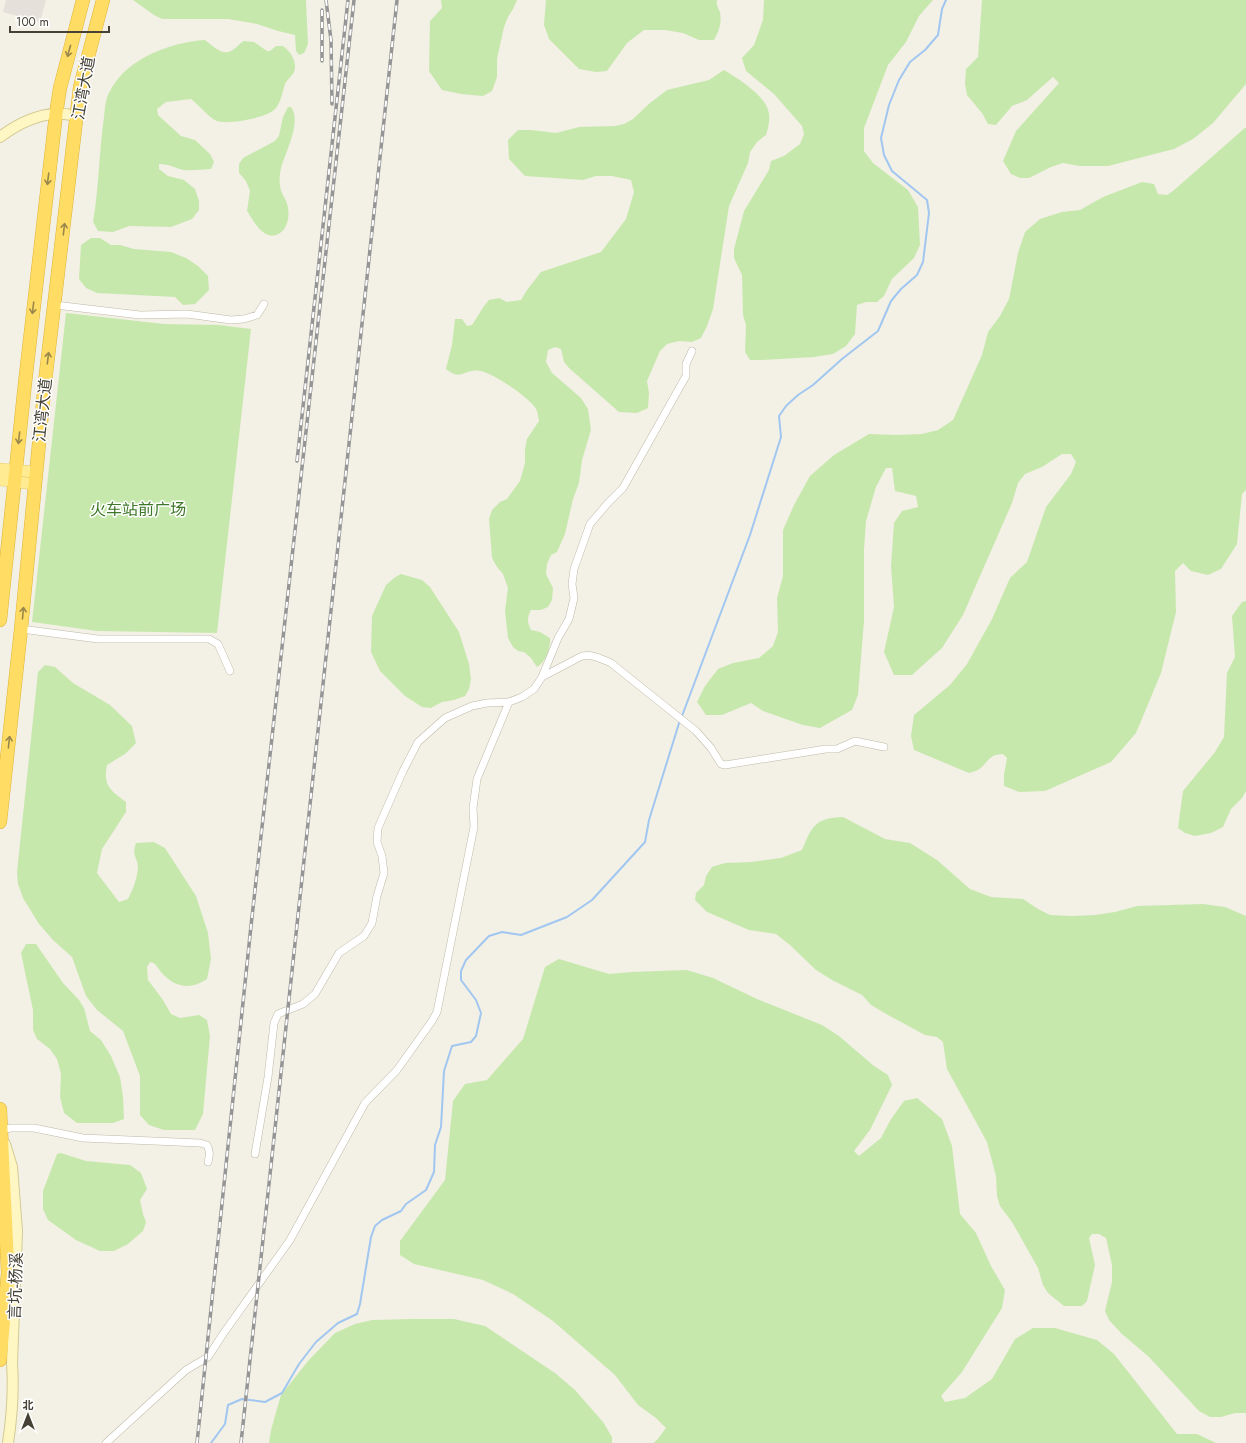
<svg xmlns="http://www.w3.org/2000/svg" width="1246" height="1443" font-family="Jost,'Noto Sans SC',sans-serif">
<style>
.industrial{fill:#e5e1da}
.green{fill:#c7e8ad}
.lines{fill:none;stroke-linecap:round;stroke-linejoin:round}
.stream{stroke:#a1c7f1;stroke-width:2}
.street-casing{stroke:#beb9a8;stroke-width:8}
.secondary-casing{stroke:#d3ca95;stroke-width:12}
.primary-casing{stroke:#e4cc62;stroke-width:12}
.highway-casing{stroke:#deb334;stroke-width:14}
.street{stroke:#fff;stroke-width:7}
.secondary{stroke:#fff7c3;stroke-width:10}
.primary{stroke:#ffec92;stroke-width:11}
.highway{stroke:#ffdd65;stroke-width:13}
.rail-casing{stroke:#959595;stroke-width:3.5}
.rail{stroke:#fff;stroke-width:2;stroke-dasharray:6;stroke-linecap:butt}
.oneway{stroke:#99874b}
.labels{text-anchor:middle;stroke-width:3;stroke-linejoin:round;paint-order:stroke}
.street-label{font-size:16px;fill:#454135;stroke:#fff}
.park-label{font-size:16px;fill:#3d7728;stroke:#fff}
</style>
<rect width="100%" height="100%" fill="#f3f0e5"/>
<path class="industrial" d="M6 0H46L40 22 3 12Z"/>
<path class="green" d="M133 0H306L308 44 304 53 299 55 296 51 295 35 278 31 257 24 228 19H162L154 15Z
M441 0H517L513 9 508 17 504 27 497 59V77L492 91 483 96 461 94 442 90 429 71 430 21 442 8Z
M546 0H717C716 5 718 8 720 12 722 23 719 31 714 40H699L683 33 665 30H644L627 43 607 71 596 72 579 69 549 39 544 25Z
M764 0H933L919 16 906 42 888 65 864 128V151L873 163 908 190 918 207 920 245 914 258 892 279 884 296 877 302H866L857 305 855 334 846 346 833 354 814 357 762 360H750L745 352 746 325 743 315 742 275 734 258V249L744 211 769 170 771 161 784 156 800 144 804 134 802 126 774 94 746 71 742 58 754 45 763 20Z
M982 0H1246V84L1213 123 1193 139 1174 149 1108 166H1080L1063 163 1051 167 1029 178H1020L1011 174 1003 161 1016 131 1059 83 1053 77 1027 100 1012 106 996 125 988 124 982 113 967 95 965 84 966 69 978 57Z
M205 40C212 45 222 56 231 51 234 50 240 43 244 41L254 42 267 51H270L276 46H283C290 51 298 62 294 72 292 76 288 79 286 82 282 91 282 100 276 108 268 118 229 125 217 121 209 118 198 104 191 99L166 102 157 109 158 115 181 136 195 140 210 154 214 162 211 169C203 169 193 171 184 170 174 168 170 164 159 164V169L168 176 184 180 195 189 199 201V210L192 219 171 227 129 226 113 232 98 231 93 222C99 188 99 152 104 117 105 110 105 100 109 93 118 74 134 62 153 53 169 46 187 41 205 40Z
M724 70C737 78 761 93 767 107 771 116 769 126 766 135L757 142 750 152 748 163 729 206 713 309 707 326 701 338 692 342 679 341 667 344 660 351 647 381 649 393 648 408 637 413 619 412 569 368 564 362 561 349 555 347 548 350 546 362 552 373 581 398 588 409 591 430 582 460 579 483 573 499 565 534 557 552 551 555 547 564 546 574 553 588 552 600 548 607 541 610H531C527 617 527 622 531 630L540 632 550 638C551 647 546 662 537 667L531 658 524 652 518 651 513 647 508 638 505 611 508 588 503 574 497 567 492 558 489 519 492 510 500 502 507 499 520 481 525 463V449L527 439 539 421C538 417 538 412 536 409 531 399 492 372 480 371 464 368 462 382 446 369L452 345 455 319H462L467 326 472 325 484 306 489 300 499 298 507 302 521 300 527 290 541 272 601 252 626 219 634 192 631 180 612 176H596L583 180 525 176 509 159 508 140 518 130H531L556 133 579 127 615 126 624 124 633 119 650 103 667 90 709 80Z
M288 107H291C302 121 285 154 281 168 279 176 279 186 282 193 283 196 285 198 286 201 291 212 289 231 276 235 262 239 253 220 247 211L250 191 246 181 239 173V164L243 158 275 141 279 136 283 117Z
M1246 127V490L1242 494 1237 544 1221 569 1208 575 1191 571 1183 563 1175 571 1176 612 1161 673 1136 733 1111 762 1045 791 1019 792 1004 786V775L1007 758 1003 754C1000 754 995 755 993 756 983 763 984 770 969 773L914 750 911 736 914 715 950 685 967 664 992 619 1010 578 1027 562 1046 507 1071 474 1076 462 1071 454H1062L1042 467 1025 474 1018 483 1012 503 963 615 942 648 912 675H894L884 652 894 607 891 566 894 523 902 511 918 507 916 496 895 491 892 468H886L876 487 866 521 864 550V621L858 695 852 710 820 728 803 725 763 711 751 703 722 715H706L697 702 705 686 718 669 733 663 759 658 773 646 778 632 777 598 783 576V530L794 505 810 476 834 455 869 434 896 435 922 434 938 430 953 420 982 355 988 332 1000 316 1009 299 1018 253 1025 232 1040 219 1062 212 1080 210 1103 197 1142 182 1154 184 1158 194 1167 195 1173 191Z
M91 238H100L111 245H120L134 249 171 252 186 258 198 266 208 276 209 290 195 304 183 305 175 297 97 293 86 288 79 279 81 245Z
M66 313 164 324 219 325 251 329 217 633 97 631 32 622Z
M401 574 422 580 430 587 459 632 469 664 471 679 469 689 465 696 454 700 442 702 431 708 422 707 405 696 380 671 371 652 372 616 386 585 394 578Z
M1246 601V791L1242 798 1231 809 1223 827 1211 833 1195 836 1185 833 1178 828 1183 791 1215 752 1224 737 1227 673 1235 657 1232 616 1242 602Z
M45 665 55 667 73 683 110 705 132 726 136 743 125 754 107 765C103 786 110 790 126 802V812L102 849 97 873 119 902 128 899C133 889 137 879 138 868 138 857 131 857 136 843L154 842 165 848 196 896 208 933 211 959 207 979C190 991 174 987 161 972 157 967 156 963 150 962L147 967 148 980 163 1000 171 1014 180 1018 199 1015 207 1020 210 1036 203 1114 195 1130H164L149 1125 140 1115V1076L123 1031 97 1010 86 996 72 957 53 940 39 924 23 898 18 884 17 872 38 672Z
M843 817 885 839 910 843 937 860 970 889 991 897 1023 899 1038 909 1050 915 1072 916 1095 915 1115 912 1137 906 1203 904 1225 907 1246 916V1413H1235L1221 1417H1210L1199 1411 1149 1357 1122 1334 1109 1320 1105 1311 1112 1282V1265L1106 1238 1099 1234H1092L1089 1238 1095 1265 1087 1301 1082 1306H1064L1048 1293 1043 1285 1038 1268 1012 1222 1000 1206 997 1196 996 1176 987 1142 947 1069 943 1042 937 1037 925 1035 888 1015 871 1005 862 995 832 980 816 970 790 945 776 934 749 930 707 912 695 900 696 893 704 885 706 876 712 867 725 863 751 862 781 858 802 850C812 826 815 818 843 817Z
M26 944H36L63 983 79 1000 84 1008 90 1031 101 1040 111 1056 120 1077 123 1097 124 1119 113 1123H77L64 1113 60 1097 61 1074 57 1059 50 1049 37 1039 33 1030V1010L21 953Z
M559 959 609 974 631 972 687 970 713 978 757 999 822 1025 839 1036 874 1066 888 1075 892 1085 870 1130 854 1151 859 1156 881 1138 891 1119 904 1101 917 1098 942 1119 952 1146 960 1214 976 1233 991 1266 1005 1290 1002 1308 962 1372 941 1396 945 1402 965 1398 992 1379 1015 1339 1033 1328H1055L1097 1340 1114 1354 1177 1434H1197L1216 1443H653L657 1440 666 1428 656 1418 638 1405 615 1375 553 1321 513 1294 483 1280 414 1264 400 1255V1241L445 1180 453 1101 465 1084 487 1080 523 1039 545 967Z
M61 1153 86 1161 130 1165 141 1173 147 1189 140 1200 143 1214 146 1222 143 1231 128 1244 114 1251H100L76 1240 48 1220 43 1209V1191L57 1154Z
M412 1319H454L485 1326 555 1373 575 1390 603 1422 612 1437V1443H269L271 1430 281 1395 308 1361 335 1333 355 1324 372 1320Z"/>
<g class="lines">
<path class="stream" d="M682 716 750 535 781 437 779 416 786 406 798 395 813 385 842 359 878 331 891 301 901 289 917 275 923 262 929 213 927 200 892 171 884 155 881 138 889 105 899 80 910 62 925 50 938 35 942 9 946 0
M211 1443 225 1424 228 1405 242 1399 265 1402 282 1393 299 1364 316 1342 338 1323 357 1314 360 1304 371 1237 375 1226 382 1220 401 1211 406 1204 426 1190 434 1172 435 1145 441 1127 444 1071 452 1046 471 1042 476 1036 481 1013 476 1000 461 980V971L466 960 489 936 502 932 521 935 567 917 592 900 645 842 649 820 680 720"/>
<defs>
<path id="street" d="M55 305 140 315 187 314 231 320 244 319 257 315 264 304
M21 629 98 639H209L218 644 230 671
M542 677 558 638 569 619 574 598 572 584 574 569 590 524 608 503 623 488 686 376V364L692 351
M0 1130 11 1128H34L83 1138 200 1143 207 1145C210 1151 210 1155 208 1162
M255 1154 268 1077 274 1023 278 1014 303 1004 315 994 339 953 364 936 372 923 377 896 384 873 382 856 377 842 378 828 403 771 418 742 445 718 472 706 487 703 509 702 522 697 534 689 542 677 582 656C593 654 602 659 611 663L696 731 711 748 721 764 725 765 826 749H837L855 741 884 747
M106 1443 186 1370 208 1357 212 1351 223 1334 290 1240 365 1103 397 1070 432 1021 437 1012 474 827 473 808 477 779 509 702"/>
<path id="secondary" d="M0 137C16 125 35 115 55 114 62 113 70 115 77 116
M5 1144 12 1167 17 1231 12 1363C14 1390 12 1416 8 1443"/>
<path id="primary" d="M0 469 35 472
M0 480 34 484"/>
<path id="highway" d="M0 620 25 383 56 114 60 88 83 0
M0 822 21 629 45 382 80 87 103 0
M0 1109 8 1273 0 1360"/>
</defs>
<use href="#street" class="street-casing"/>
<use href="#secondary" class="secondary-casing"/>
<use href="#primary" class="primary-casing"/>
<use href="#highway" class="highway-casing"/>
<use href="#street" class="street"/>
<use href="#secondary" class="secondary"/>
<use href="#primary" class="primary"/>
<use href="#highway" class="highway"/>
<defs>
<path id="rail" d="M326 0 331 40 332 104
M322 10V61
M297 461 348 0
M197 1443 251 926 354 0
M241 1443 397 0"/>
</defs>
<use href="#rail" class="rail-casing"/>
<use href="#rail" class="rail"/>
</g>
<defs><path id="oneway-shaft" d="M-6 0H5M1.5-3L5.5 0L1.5 3" fill="none" stroke-width="1.6" stroke-linecap="round" stroke-linejoin="round"/></defs>
<g class="oneway">
<use href="#oneway-shaft" transform="translate(69 51) rotate(105)"/>
<use href="#oneway-shaft" transform="translate(48 179) rotate(97)"/>
<use href="#oneway-shaft" transform="translate(64 229) rotate(-83)"/>
<use href="#oneway-shaft" transform="translate(33 308) rotate(97)"/>
<use href="#oneway-shaft" transform="translate(48 358) rotate(-83)"/>
<use href="#oneway-shaft" transform="translate(19 438) rotate(96)"/>
<use href="#oneway-shaft" transform="translate(23 613) rotate(-85)"/>
<use href="#oneway-shaft" transform="translate(9 742) rotate(-84)"/>
</g>
<g class="labels">
<g class="street-label">
<text transform="translate(83 88) rotate(-80)" y="6">江湾大道</text>
<text transform="translate(42 410) rotate(-84)" y="6">江湾大道</text>
<text transform="translate(15 1286) rotate(-88)" y="6">言坑-杨溪</text>
</g>
<g class="park-label">
<text x="138" y="515">火车站前广场</text>
</g>
</g>
<g transform="translate(28 1415)" stroke="#ffffff" stroke-width="3" paint-order="stroke">
<path d="M0-3L7 15L0 10L-7 15Z" fill="#454135"/>
<text y="-6" font-size="11" font-weight="bold" text-anchor="middle" fill="#454135">北</text>
</g>
<path d="M10 26v6h99v-6" fill="none" stroke="#454135" stroke-width="2"/>
<text x="16" y="26" font-size="12" fill="#454135" stroke="#ffffff" stroke-width="3" paint-order="stroke">100 m</text>
</svg>
